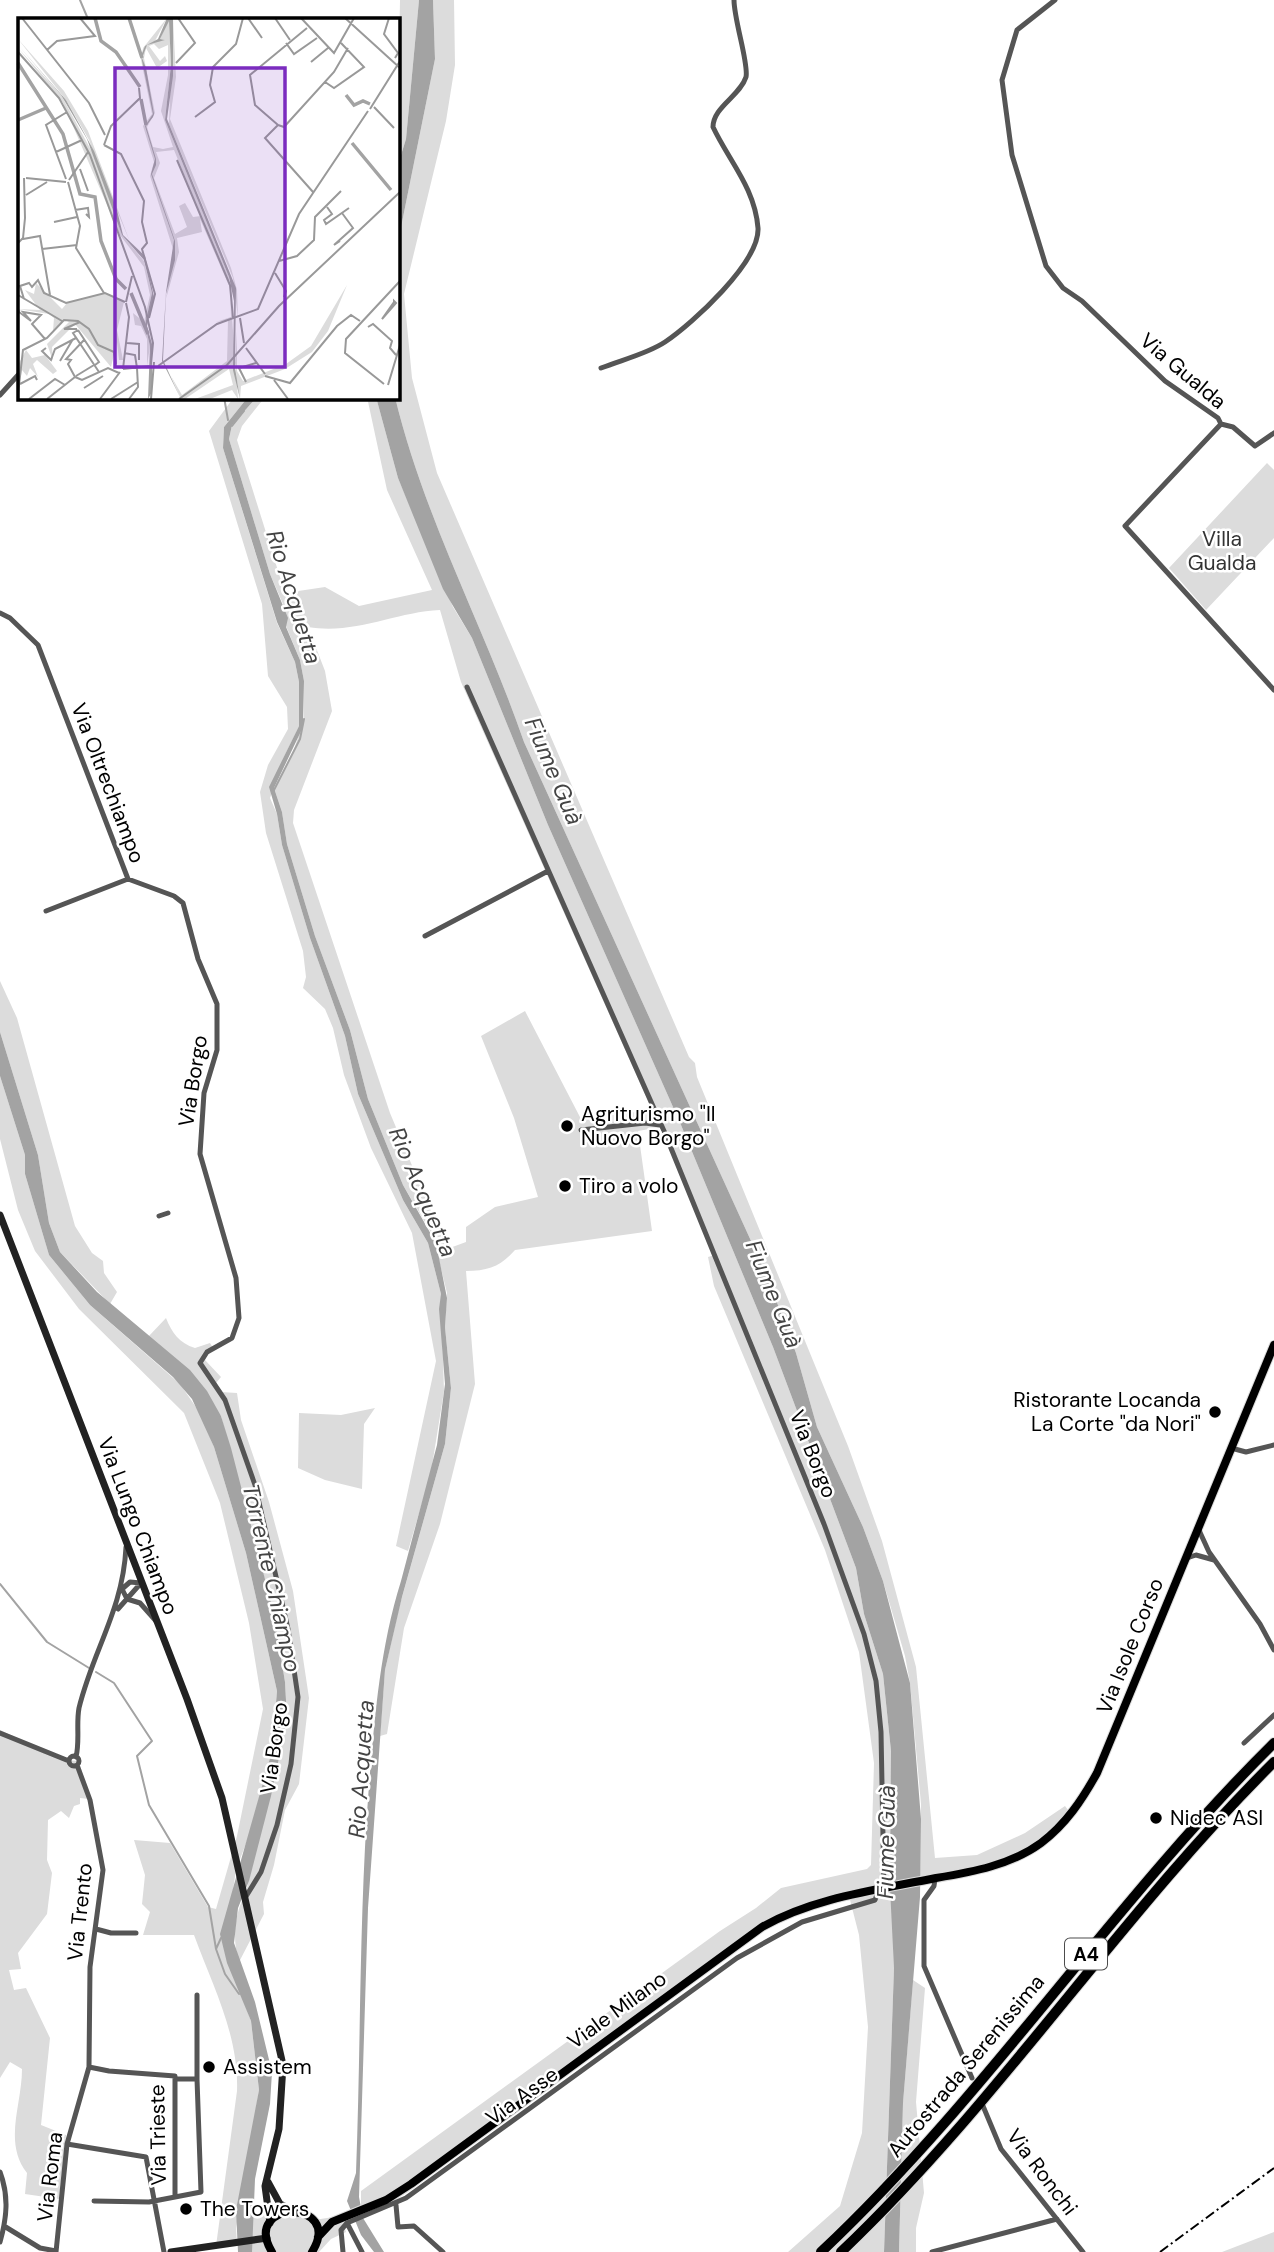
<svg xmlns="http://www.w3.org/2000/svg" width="1274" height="2252" font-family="'DM Sans',sans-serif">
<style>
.green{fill:#dcdcdc;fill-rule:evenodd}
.water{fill:#a3a3a3}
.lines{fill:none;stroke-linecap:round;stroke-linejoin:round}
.stream{stroke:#a3a3a3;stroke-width:2}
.primary-casing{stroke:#dbdbdb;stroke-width:10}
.highway-casing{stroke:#dbdbdb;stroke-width:12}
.street{stroke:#555;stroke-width:5}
.secondary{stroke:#222;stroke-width:7}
.primary{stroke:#000;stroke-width:8}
.highway{stroke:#000;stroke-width:10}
.rail{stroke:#000;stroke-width:2;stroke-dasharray:10 3.5 2 3.5;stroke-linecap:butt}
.poi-dot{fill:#000;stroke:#fff;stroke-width:2.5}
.labels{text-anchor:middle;stroke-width:5;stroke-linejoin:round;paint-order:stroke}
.shield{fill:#fff;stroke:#4c4c4c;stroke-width:2}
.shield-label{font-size:19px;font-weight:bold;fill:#000}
.street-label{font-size:21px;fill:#000;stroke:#fff}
.park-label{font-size:21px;fill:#333;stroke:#fff}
.poi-label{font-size:21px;fill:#000;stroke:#fff;text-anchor:start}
.water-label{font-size:23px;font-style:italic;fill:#444;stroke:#fff}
.inset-river{fill:none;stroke:#a3a3a3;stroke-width:3.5}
.inset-road{fill:none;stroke:#999;stroke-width:2}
.view{fill:#7b2cbf;fill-opacity:0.15;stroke:#7b2cbf;stroke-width:3.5}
.inset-edge{fill:none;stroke:#000;stroke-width:3.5}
</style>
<rect width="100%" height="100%" fill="#fff"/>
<path class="green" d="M400 0H419L406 139 397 168Z
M433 0H454L455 65 446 121 404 294 412 378 437 473 689 1057 695 1063 697 1077 848 1446 882 1541 916 1667 935 1858 977 1855 1025 1833 1065 1806 1071 1814 1056 1829 1007 1862 920 1882 921 1804 910 1683 905 1656 883 1581 863 1527 817 1427 796 1353 767 1276 524 742C484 626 424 518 395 397L397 247 435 59Z
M234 397H248L224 427 223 448 277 623 295 662 299 682V726L283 759 270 798 277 814 282 845 310 938 345 1036 358 1094 403 1200 428 1243 441 1294 444 1391 431 1472 408 1551 396 1546 436 1361 412 1233 371 1148 344 1075 333 1028 325 1009 303 988 306 977 303 951 266 833 260 792 268 765 288 729 287 707 268 676 262 604 209 431Z
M257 397H265L242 426 237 440 285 593 325 587 359 606 432 590 387 490 367 397H376L398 478 453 607 472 638 548 825 681 1125 773 1347 856 1568 864 1614 883 1674 891 1751 894 1968 884 2252H788L840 2206 862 2133 868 2027 859 1935 849 1896 766 1924 399 2192 361 2209V2191L720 1931 756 1908 781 1888 867 1869 871 1865 874 1763 859 1652 825 1550 714 1286 708 1257 715 1255 661 1127 638 1131 652 1231 515 1250C501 1266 489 1271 466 1271L475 1384 440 1524 404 1628 387 1734 380 1736 385 1670 399 1608 445 1444 451 1388 445 1327 447 1293 433 1236 403 1185 368 1099 350 1030 315 936 287 844 282 812 274 788 292 755 304 720V681L300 660 286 626 283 604 270 574 229 439 232 425ZM440 610 461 682 652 1110 581 1119 525 1011 481 1036 514 1118 538 1197 495 1207 466 1227V1242L447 1249 390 1113 293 823 294 810 332 711 325 671 308 627C355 635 395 612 440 610Z
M1267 463 1274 470V538L1206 610 1169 568Z
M0 981 17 1018 75 1226 92 1253 103 1261 104 1273 117 1292 110 1304 60 1252 49 1223 38 1155 0 1032Z
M0 1076 25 1155V1174L49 1255 90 1305 180 1384 200 1413 214 1447 246 1553 277 1691 272 1751 248 1838 236 1870 224 1949 251 2021 259 2090 236 2228 237 2243 216 2246 237 2091C239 2035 213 1987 194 1935H143L150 1912 142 1904 145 1875 134 1840 170 1843 208 1907 216 1909 237 1836 263 1709 249 1623 220 1503 184 1413 79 1309 35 1251 18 1210 0 1139Z
M166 1318C172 1333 179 1343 195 1348L210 1343 213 1348 208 1351 205 1360 221 1377 216 1383 221 1392 237 1393 241 1420 269 1502 293 1591 309 1698 299 1784 285 1810 274 1865 263 1902 264 1914 239 1962C232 1938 234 1915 246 1892L287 1719 285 1682 274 1614 221 1416 148 1337Z
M375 1408 364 1424 362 1489 325 1480 298 1468 299 1413 341 1415Z
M0 1730 63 1760 79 1761 89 1799 80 1798V1804L74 1806 69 1818 61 1811 48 1820 47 1860 52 1873 47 1914 18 1953 21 1969 9 1970 14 1990 26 1988 50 2038 41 2125 66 2135 59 2199 25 2194 27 2173C3 2142 22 2105 22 2069L10 2062 0 2078Z
M913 1980 925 1988 916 2102 924 2193 916 2228V2252H899L903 2103Z
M279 2203 314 2220 340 2216 346 2232 331 2239 319 2252H252L251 2216Z
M1274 2232V2252H1222Z"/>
<path class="water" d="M419 0H433L435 59 397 247V168L406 139Z
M248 397H257L232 425 229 439 270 574 288 618 286 627 300 660 304 681 303 727 274 788 282 812 287 844 315 936 350 1030 368 1099 403 1185 436 1243 447 1298 445 1327 451 1388 445 1444 402 1597 385 1670 368 1908 359 2197 363 2218 384 2252H374L361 2235 347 2201 356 2173C361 2043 359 1914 369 1785 375 1715 380 1648 401 1581L437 1445 445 1384 439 1309 441 1294 428 1243 403 1200 358 1094 345 1036 310 938 282 845 277 814 269 787 299 726V682L295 662 277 622 223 448 224 427Z
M376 397H395C424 518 484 626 524 742L767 1276 796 1353 817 1427 863 1527 883 1581 910 1683 921 1819 920 1897 903 2103 899 2252H884L894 1968 890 1888 891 1751 883 1674 864 1614 856 1568 773 1347 681 1125 548 825 472 638 443 589 398 478Z
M0 1032 38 1155 49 1223 60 1252 97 1292 190 1370 207 1391 221 1416 231 1448 274 1614 285 1682 287 1719 271 1796 249 1881 238 1908 234 1943 255 2002 272 2072 270 2104 255 2179 252 2252H238L236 2210 259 2090 251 2021 227 1963 220 1934 272 1751 277 1691 246 1553 214 1447 192 1399 173 1377 90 1305 49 1255 25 1174V1155L0 1076Z"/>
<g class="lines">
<path class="stream" d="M80 0 88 19
M224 397 228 420
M232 426 244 411
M274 790 300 739 304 719
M0 1584 47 1642 89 1668
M96 1672 114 1683 152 1741 137 1756 149 1805 209 1906 216 1949 225 1974 239 1994
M216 1949 221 1938"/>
<defs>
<path id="primary" d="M318 2237 332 2222 386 2200 411 2184 762 1927C815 1897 877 1890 936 1878 972 1872 1011 1865 1041 1843 1066 1824 1082 1800 1097 1773L1274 1345
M272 2252C240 2199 345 2199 312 2252"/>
<path id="highway" d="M821 2252C987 2096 1112 1903 1274 1743
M841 2252C999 2102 1119 1916 1274 1762"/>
</defs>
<use href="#primary" class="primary-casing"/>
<use href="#highway" class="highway-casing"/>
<path class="street" d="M1055 0 1017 30 1002 80 1012 155 1046 266 1063 288 1082 301 1165 381 1218 418 1221 424
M601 368C621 360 647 354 665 342 692 324 760 262 758 228 755 188 729 161 713 127 713 107 740 96 746 77 749 64 734 20 734 0
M0 395 19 374
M1221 424 1125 526 1274 690
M1221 424 1233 427 1255 446 1274 433
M0 613 10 618 38 645 128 879 174 896 183 903 198 959 217 1004V1050L204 1093 200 1154 236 1278 239 1318 232 1338 207 1352 200 1363 225 1400 255 1485 288 1629 298 1697 291 1764 277 1825 261 1872 245 1898
M467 687 664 1131 824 1524 864 1634 876 1681 881 1732 884 1889
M46 911 128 879
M425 936 548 871
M581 1130 645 1123 660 1125
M159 1216 168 1213
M1231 1448 1246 1452 1274 1445
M1198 1528 1209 1552 1260 1624 1274 1650
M1187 1558 1196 1555 1214 1560
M122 1589 127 1599 140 1603 156 1621
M118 1609 141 1583 130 1582 122 1589
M0 1733 69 1761
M1244 1743 1274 1715
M69 1761a5 5 0 1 1 10 0a5 5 0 1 1-10 0Z
M76 1757C80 1741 76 1724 79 1708 93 1650 123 1610 126 1547
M935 1879 934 1886 924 1900V1966L972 2078
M96 1929 111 1933H136
M89 2067 109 2071 175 2076V2197
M175 2079H197V1995
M983 2106 1001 2149 1083 2252
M67 2144 146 2157 164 2252
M0 2172C9 2196 7 2217 0 2242
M94 2201 149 2202 201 2192 197 2079
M396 2205 398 2227 414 2226 443 2252
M347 2223 362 2252
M4 2226 40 2248 56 2251
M56 2252 67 2144 89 2067 90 1967 103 1870 90 1800 77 1765
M343 2252 341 2230 347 2223 406 2198 737 1958 802 1922 875 1900 879 1889
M932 2252 1057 2219"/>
<path class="secondary" d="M0 1215 187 1699 222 1798 283 2065 279 2129 265 2186 270 2223
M268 2182 280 2204 294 2211
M171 2252 267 2238"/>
<use href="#primary" class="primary"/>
<use href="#highway" class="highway"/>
<path class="rail" d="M1160 2252 1274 2168"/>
</g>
<g class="poi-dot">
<circle cx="567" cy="1126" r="7"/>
<circle cx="565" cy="1186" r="7"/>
<circle cx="1215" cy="1412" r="7"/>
<circle cx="1156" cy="1818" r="7"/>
<circle cx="209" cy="2067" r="7"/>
<circle cx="186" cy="2209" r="7"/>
</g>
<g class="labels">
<rect class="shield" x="1065" y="1938.5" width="42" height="31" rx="5"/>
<g class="shield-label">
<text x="1086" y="1961">A4</text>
</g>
<g class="street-label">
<text transform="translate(1183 371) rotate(40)" y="7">Via Gualda</text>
<text transform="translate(108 783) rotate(69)" y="7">Via Oltrechiampo</text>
<text transform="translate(193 1081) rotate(-81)" y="7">Via Borgo</text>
<text transform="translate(813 1454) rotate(68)" y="7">Via Borgo</text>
<text transform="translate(138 1526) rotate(69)" y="7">Via Lungo Chiampo</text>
<text transform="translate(1130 1646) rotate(-68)" y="7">Via Isole Corso</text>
<text transform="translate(274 1748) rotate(-82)" y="7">Via Borgo</text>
<text transform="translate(80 1912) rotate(-84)" y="7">Via Trento</text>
<text transform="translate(617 2010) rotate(-36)" y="7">Viale Milano</text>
<text transform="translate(966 2066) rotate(-50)" y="7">Autostrada Serenissima</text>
<text transform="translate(522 2096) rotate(-36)" y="7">Via Asse</text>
<text transform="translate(158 2135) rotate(-91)" y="7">Via Trieste</text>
<text transform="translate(1042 2172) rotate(53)" y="7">Via Ronchi</text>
<text transform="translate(50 2177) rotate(-83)" y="7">Via Roma</text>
</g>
<g class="park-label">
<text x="1222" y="546">Villa<tspan x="1222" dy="24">Gualda</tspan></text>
</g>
<g class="poi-label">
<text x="581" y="1121">Agriturismo "Il<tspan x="581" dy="24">Nuovo Borgo"</tspan></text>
<text x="579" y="1193">Tiro a volo</text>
<text x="1201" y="1407" text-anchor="end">Ristorante Locanda<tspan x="1201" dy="24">La Corte "da Nori"</tspan></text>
<text x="1170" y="1825">Nidec ASI</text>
<text x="223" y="2074">Assistem</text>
<text x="200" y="2216">The Towers</text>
</g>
<g class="water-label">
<text transform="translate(294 597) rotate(73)" y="8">Rio Acquetta</text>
<text transform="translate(554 771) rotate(67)" y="8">Fiume Guà</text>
<text transform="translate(423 1192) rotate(67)" y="8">Rio Acquetta</text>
<text transform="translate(774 1294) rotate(68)" y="8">Fiume Guà</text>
<text transform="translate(272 1578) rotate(77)" y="8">Torrente Chiampo</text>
<text transform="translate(361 1769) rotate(-86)" y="8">Rio Acquetta</text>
<text transform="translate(886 1842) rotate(-89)" y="8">Fiume Guà</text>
</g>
</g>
<g transform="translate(18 18)">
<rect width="382" height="382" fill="#fff"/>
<path d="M149 0 137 23 147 22 142 21 151 0 153 47 147 102 211 259 220 381 214 372 192 381H177L215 367 211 351 167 381H163L153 358 164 377 209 343 210 302 198 304 213 299 212 270 182 201 184 214 159 220 161 234 148 281 155 231 132 158 136 144 125 108 134 96 123 42 125 30ZM136 26 141 31 150 27V57L143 93 155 129 145 131 135 129 129 109 137 95 126 40 128 30 139 50 149 43 147 38 142 43 131 28ZM156 132 183 198 175 199 167 185 161 188 169 209 157 216 136 160 142 145 138 134ZM155 0 158 59 152 101 213 250 219 272 220 300 215 260 151 106ZM0 21 46 73 70 113 112 224 78 142 104 217 126 243 134 275 127 307 132 328 129 348V321L123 308 117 307 115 295 126 304 132 277 126 249 102 217 45 85 0 30 43 77 78 141 71 122 48 82ZM18 265 44 291 49 285 86 275 106 284 99 312 105 342H101L99 324 93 349 57 306 34 329 35 343 29 326 51 304 46 302 35 313 36 300 31 296 0 291 22 292 7 272 16 276ZM329 267 310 313 294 334 267 351 223 368 222 381 217 351 219 313V353L225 363 268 346 293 328ZM8 332 14 340 27 337 39 353 35 356 19 342 15 346 20 359 12 350 9 358 4 352 0 375V347Z" fill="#dcdcdc" fill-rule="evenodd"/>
<path d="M149 0H155V58L149 101 218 270 217 350 222 381 215 352 216 283 211 259 147 102 153 47 151 3 142 21 147 22 129 27 124 40 128 50 136 96 135 99 128 108 138 141V147L134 156 157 223V242L148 276 145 342 163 381 144 343 148 274 156 222 133 156 137 141 127 108 135 96 123 38 127 28 140 21ZM0 27 48 82 76 133 99 192 105 217 127 238 136 279 129 308 134 326V374L130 381 132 328 127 307 134 275 126 242 104 217 69 121 43 77Z" fill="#a3a3a3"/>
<path class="inset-river" d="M77 0 83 23 98 34 122 69M111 0 124 40M0 45 45 116 62 176 77 179 83 223 98 261 108 271M328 77 336 87 345 83 352 86M123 81 128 107M0 102 28 90M334 125 373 172M113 275 130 316"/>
<path class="inset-road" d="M4 0 71 85 87 117M230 0 244 20M257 0 272 22M283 0 316 35 336 0M327 0 382 50M371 0 366 16 380 35 377 40M268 25 276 36 299 20M29 32 39 23 77 18 62 0M0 34 41 80 72 137 127 289 135 325 133 346M293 44 310 30M158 45 177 25 160 0M307 64 316 70 346 49 323 25M356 89 376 110M352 91 382 43M177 99 197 84 192 67 195 49 218 26 225 0M260 107 237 87 232 57 289 10M260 107 266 109 316 54 330 30M260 107 247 120 295 174M86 127 103 136 126 183 124 204 129 225 124 231 137 276 131 300M86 127 93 108 122 80 121 70M38 134 64 122M159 142 212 267 215 300M62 151 70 173M8 160 48 164M48 161 28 107 49 94M51 162 70 134M50 164 62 208 58 230 86 275M0 169V196M8 177 29 164M309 189 314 196 306 202 308 206 331 190M57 192 70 190 71 199 68 196M36 204 59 199M5 221 22 218 32 277M322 223 316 227 335 210 324 195M0 225 5 220 7 200 6 160M24 231 59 227M261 243 279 238 296 222 297 199 323 173M257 255 268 273 266 279M0 277 44 303M6 281 2 268 11 265 14 269 20 262 26 275 48 285 87 275 107 284M376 283 378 285 364 301 376 284ZM108 284 114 258M0 291 1 294 13 303 5 294 23 297 14 306 27 321M222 300 226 325M350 309 355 306 374 323 372 330 378 337M59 311H46L62 304M60 312 55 315 81 354M60 312 81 344 77 347M109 325 121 326V342M28 330 24 333 33 342 37 331 58 320M228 330 247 356M106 335 117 337 119 350 120 369 111 381M42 343 55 321M140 348 199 306 240 291 281 196 350 93M105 351 111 299 108 285M105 351 133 348M58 358 76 347M247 358 272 365 319 308 333 297 342 303M57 359 50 346 53 342 48 341 66 322M57 359 64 362 90 350 101 355M256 362 270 381M228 364 221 350 238 345M2 366 17 358 19 362M366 366 327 335 328 321 382 263M370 367 382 327M66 370 85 358M0 376 5 332 29 320 46 302 60 303 71 311 80 327 96 334 98 346M11 381 37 361 47 367M29 381 57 359M82 381 102 354M93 381 120 364M133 381 136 344M161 381 209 347 261 288 382 174"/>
<path class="view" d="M97 50H267V349H97Z"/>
<rect width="382" height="382" class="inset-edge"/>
</g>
</svg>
